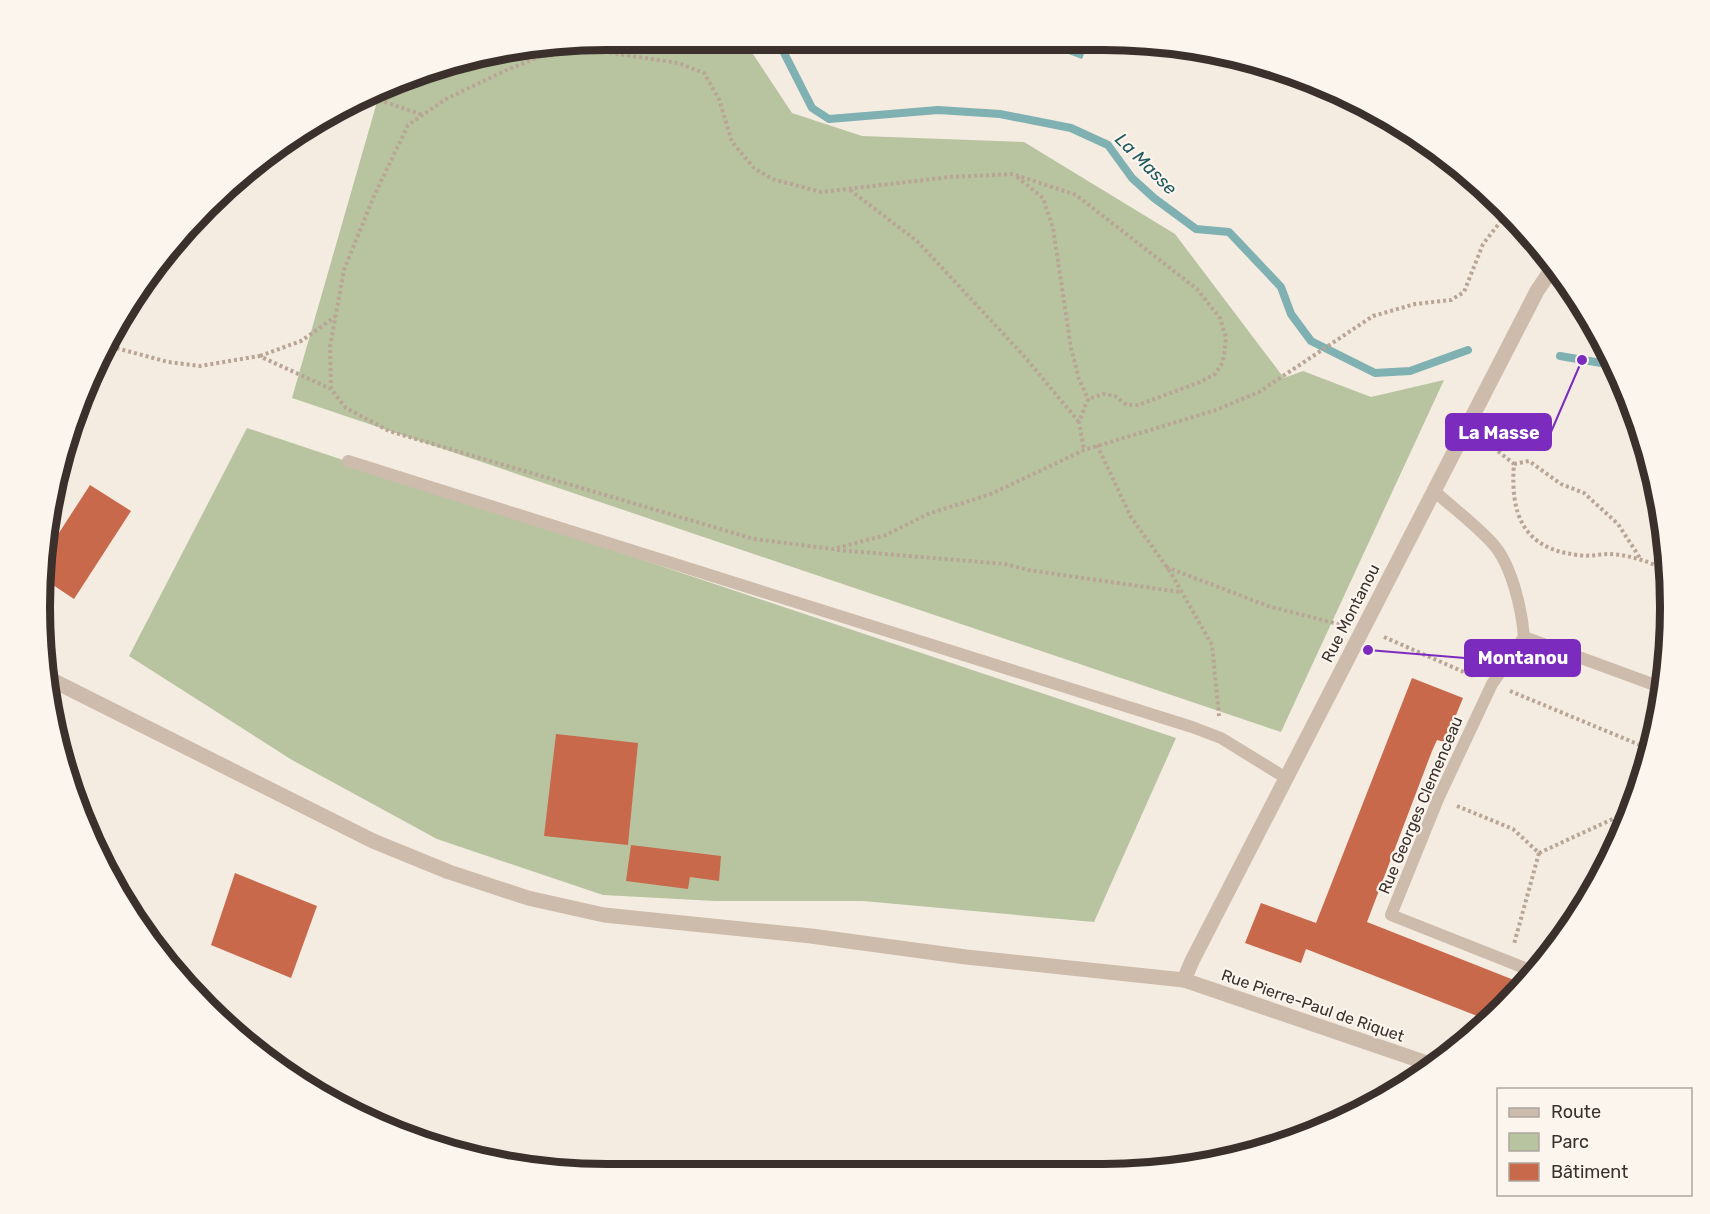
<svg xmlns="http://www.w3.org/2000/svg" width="1710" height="1214" font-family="Rubik,sans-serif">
<rect width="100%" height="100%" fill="#f4ebe1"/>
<g fill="#b8c4a0">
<path d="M607 39H726L747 45 792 113 862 136 1024 142 1175 234 1284 378 1303 371 1371 397 1444 380 1281 732 292 398 379 95 460 58Z"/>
<path d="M247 428 1176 738 1094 922 863 901H715L603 895 437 839 292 760 129 656Z"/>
</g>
<path fill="#7fb0b2" d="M1028 39H1090L1082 59Z"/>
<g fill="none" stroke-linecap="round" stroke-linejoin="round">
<g stroke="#7fb0b2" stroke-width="8">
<path d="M777 39 812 108 829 119 938 110 1000 114 1071 128 1108 145 1132 178 1154 198 1196 229 1229 232 1281 287 1291 314 1311 341 1375 373 1410 371 1468 350"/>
<path d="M1560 356 1613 365 1617 371"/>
</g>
</g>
<g fill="#c8694b">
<path d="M90 485 131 511 74 599 44 579V556Z"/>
<path d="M1412 678 1463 698 1445 742 1437 740 1432 751 1367 922 1524 984 1490 1021 1306 949 1301 963 1245 943 1261 903 1316 923Z"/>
<path d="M556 734 638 743 628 845 544 836Z"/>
<path d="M631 845 721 856 719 881 690 877 688 889 626 881Z"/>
<path d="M235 873 317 906 291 978 211 945Z"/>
</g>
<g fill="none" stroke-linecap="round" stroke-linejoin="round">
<g stroke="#b9a596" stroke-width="4" stroke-dasharray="3 3" stroke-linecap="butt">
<path d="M373 98 423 115"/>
<path d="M1017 177 1043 198 1053 228 1071 348 1079 379 1088 399 1079 422 1084 450"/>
<path d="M850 190 917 241 1024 356 1079 422"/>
<path d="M105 345 168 362 200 366 259 356 331 389 346 408 389 431 754 539 833 549 886 535 928 514 991 494 1084 450 1216 410 1259 392 1373 316 1415 304 1451 300 1464 292 1483 244 1501 221 1512 217"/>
<path d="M260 356 301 341 335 317"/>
<path d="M331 389 330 347 344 270 374 196 408 125 446 99 509 69 539 57 592 50 678 63 704 73 719 99 732 142 754 168 772 179 821 192 950 177 1013 174 1076 195 1197 289 1220 318 1226 338 1223 362 1215 374 1200 382 1138 405H1127L1115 396 1103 394 1088 399"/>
<path d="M1484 440 1514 464C1510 514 1523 549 1578 555 1589 557 1600 554 1610 554 1631 555 1649 562 1667 570"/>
<path d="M1097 445 1131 517 1171 573 1212 645 1219 716"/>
<path d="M1514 464 1529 461 1561 484 1584 493 1618 524 1640 558"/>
<path d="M837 550 1005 564 1028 570 1180 592"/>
<path d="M1166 567 1268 606 1342 625"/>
<path d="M1384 637 1473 676"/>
<path d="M1510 691 1652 750"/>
<path d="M1457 806 1513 829 1539 853 1514 944"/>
<path d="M1539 853 1630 811"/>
</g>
<g stroke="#cdbbac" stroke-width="12">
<path d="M348 461 1192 727 1221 738 1286 778"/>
<path d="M1433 490C1453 508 1476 525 1493 544 1512 565 1522 611 1524 637"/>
<path d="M1524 637 1492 684 1438 799 1391 915 1535 972"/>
<path d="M1524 637 1663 688"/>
</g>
<path stroke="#cdbbac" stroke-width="15" d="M1184 980 1192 961 1537 291 1554 266"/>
<path stroke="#cdbbac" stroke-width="15" d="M44 676 373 841 449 872 528 898 604 915 811 936 966 957 1184 980 1430 1064"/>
</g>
<g text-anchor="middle" stroke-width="4.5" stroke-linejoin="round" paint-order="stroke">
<g font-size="16" fill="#3b302b" stroke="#fbf5ee">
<text transform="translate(1350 613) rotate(-63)" y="6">Rue Montanou</text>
<text transform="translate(1420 805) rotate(-67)" y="6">Rue Georges Clemenceau</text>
<text transform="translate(1313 1005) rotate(19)" y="6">Rue Pierre-Paul de Riquet</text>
</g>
<g font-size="18" font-style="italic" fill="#1f5a5e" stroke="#fbf5ee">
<text transform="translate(1146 164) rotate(45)" y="6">La Masse</text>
</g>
</g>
<path d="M0 0H1710V1214H0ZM607 50H1103A557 557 0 0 1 1660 607V607A557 557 0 0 1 1103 1164H607A557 557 0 0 1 50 607V607A557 557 0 0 1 607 50Z" fill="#fbf5ee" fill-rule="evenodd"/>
<path fill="none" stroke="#3b302b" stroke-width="8" d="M607 50H1103A557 557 0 0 1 1660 607V607A557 557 0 0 1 1103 1164H607A557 557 0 0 1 50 607V607A557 557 0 0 1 607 50Z"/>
<path fill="none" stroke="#7b2cbf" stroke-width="2" d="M1582 360L1551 432M1368 650L1465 658"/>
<g fill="#7b2cbf" stroke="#fbf5ee" stroke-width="2">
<circle cx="1582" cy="360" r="6"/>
<circle cx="1368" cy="650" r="6"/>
</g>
<g fill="#7b2cbf" stroke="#7b2cbf" stroke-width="2">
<rect x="1446" y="414" width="105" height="36" rx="6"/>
<rect x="1465" y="640" width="115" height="36" rx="6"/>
</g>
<g font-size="18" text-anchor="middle" font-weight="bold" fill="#fff">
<text x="1499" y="439">La Masse</text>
<text x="1523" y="664">Montanou</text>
</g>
<rect x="1497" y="1088" width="195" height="108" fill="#fbf5ee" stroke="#aea6a0" stroke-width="1.5"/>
<rect x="1509" y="1108" width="30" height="9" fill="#cdbbac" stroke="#aea6a0" stroke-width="1.5"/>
<text x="1551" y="1118" font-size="18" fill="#3b302b">Route</text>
<rect x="1509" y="1133" width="30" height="18" fill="#b8c4a0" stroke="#aea6a0" stroke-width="1.5"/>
<text x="1551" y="1148" font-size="18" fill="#3b302b">Parc</text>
<rect x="1509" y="1163" width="30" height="18" fill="#c8694b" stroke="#aea6a0" stroke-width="1.5"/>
<text x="1551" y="1178" font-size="18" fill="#3b302b">Bâtiment</text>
</svg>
